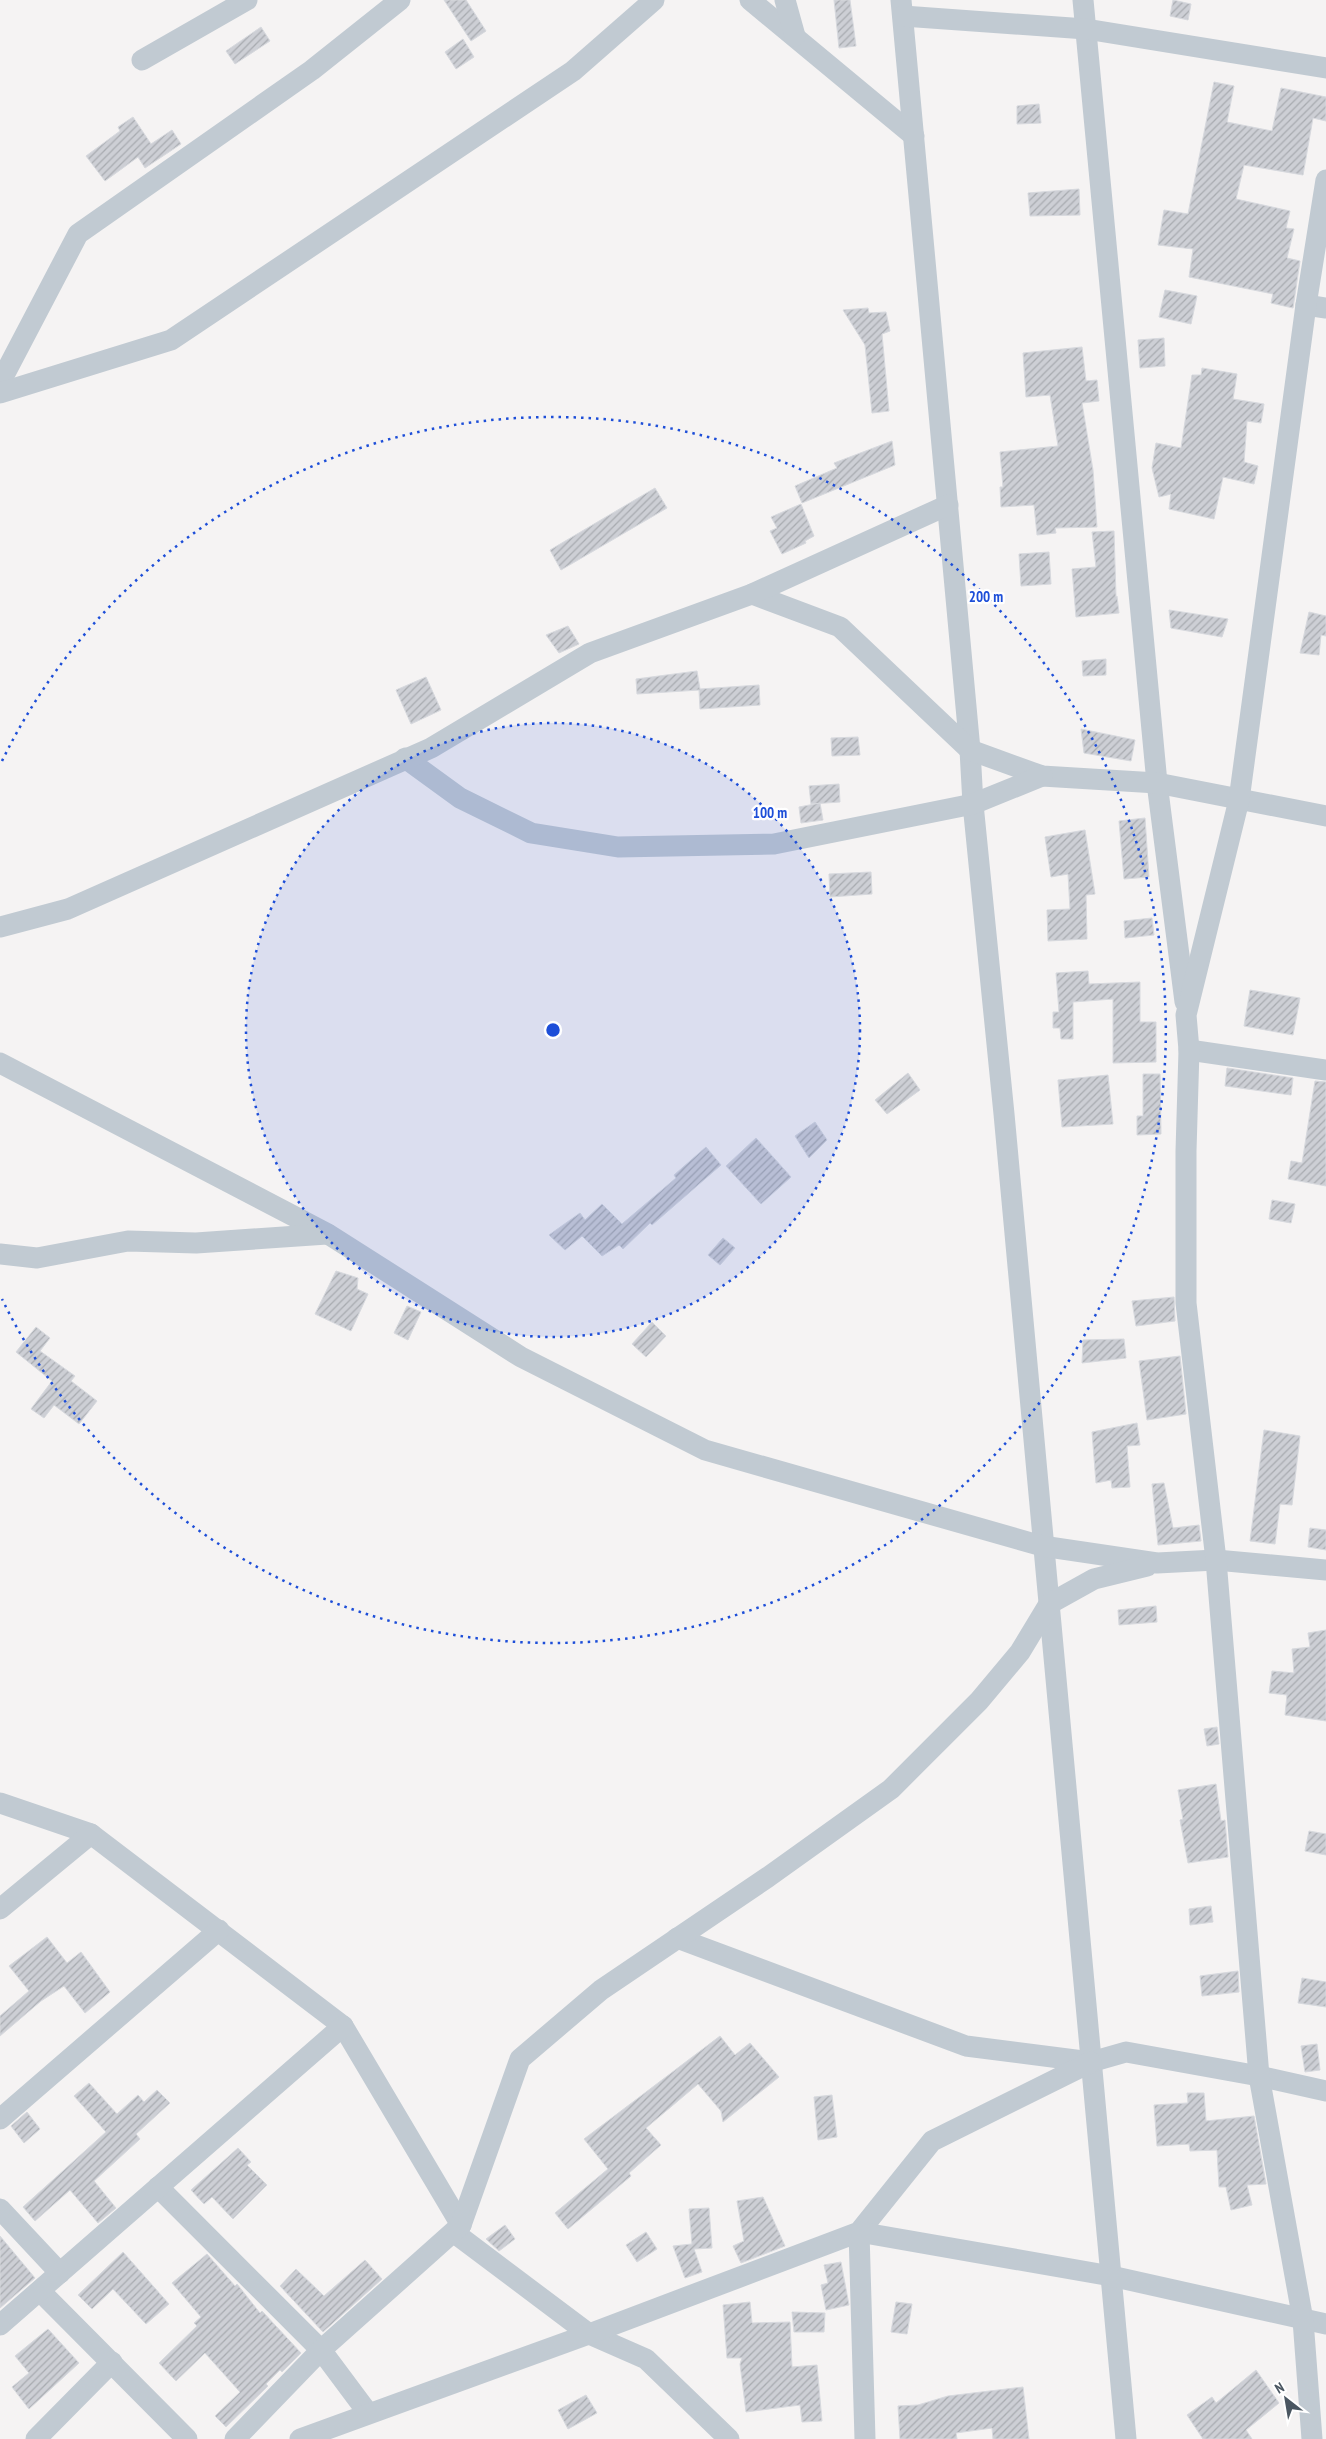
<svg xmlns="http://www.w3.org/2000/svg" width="1326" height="2439" font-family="'PT Sans Narrow',sans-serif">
<defs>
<pattern id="building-hatch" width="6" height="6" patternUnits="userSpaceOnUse" patternTransform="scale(1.25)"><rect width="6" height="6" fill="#cdcfd5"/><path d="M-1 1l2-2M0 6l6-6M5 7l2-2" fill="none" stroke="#a8abb0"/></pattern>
</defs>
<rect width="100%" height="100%" fill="#f5f3f3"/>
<g fill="url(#building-hatch)" stroke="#d7d9de">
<path d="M444 0H466L486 31 471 41Z"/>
<path d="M834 0H850L856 46 839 48Z"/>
<path d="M1173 0 1191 4 1188 20 1170 16Z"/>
<path d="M261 27 270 41 235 64 226 51Z"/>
<path d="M463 39 474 57 456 69 445 52Z"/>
<path d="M1214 82 1234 86 1227 122 1272 131 1281 88 1326 97V121L1313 118 1303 175 1244 165 1236 199 1290 211 1286 228 1294 229 1287 258 1300 261 1293 308 1271 303 1273 294 1189 277 1193 249 1158 245 1164 210 1188 214Z"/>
<path d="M1039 104 1041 123 1017 124V106Z"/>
<path d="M133 117 151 144 172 130 181 144 145 168 138 157 105 181 86 156 120 131 118 127Z"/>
<path d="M1079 189 1080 215 1030 216 1028 193Z"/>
<path d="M1165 290 1197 296 1191 324 1159 317Z"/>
<path d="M868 308 869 313 886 312 890 331 882 334 889 411 872 413 865 345 843 310Z"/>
<path d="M1164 338 1165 366 1140 368 1138 340Z"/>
<path d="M1082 347 1086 381 1097 380 1099 401 1082 403 1093 470 1097 527 1055 528 1056 533 1037 535 1034 505 1001 507 1000 487H1003L1000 452 1058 446 1050 395 1026 397 1023 353Z"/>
<path d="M1202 368 1237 374 1233 399 1264 404 1261 423 1247 421 1244 462 1258 466 1254 484 1223 477 1214 519 1169 509 1171 494 1159 497 1152 468 1156 443 1181 448 1192 375H1201Z"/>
<path d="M892 441 895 465 802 503 795 486 837 468 834 463Z"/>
<path d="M655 488 667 508 561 570 550 550Z"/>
<path d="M801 504 814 536 805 541 806 543 782 554 770 531 777 528 771 517Z"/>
<path d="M1114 531 1116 597 1117 596 1119 613 1076 617 1072 569 1096 567 1092 532Z"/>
<path d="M1049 552 1051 584 1021 586 1019 554Z"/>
<path d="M1169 610 1228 619 1222 637 1171 628Z"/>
<path d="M1309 612 1326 616V636L1321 635 1319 655 1300 653Z"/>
<path d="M568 626 579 644 559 653 546 635Z"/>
<path d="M1106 659V675L1083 676 1082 661Z"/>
<path d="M697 671 700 689 759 685 760 705 700 709 699 690 637 694 636 679Z"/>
<path d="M426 677 441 710 411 724 396 690Z"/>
<path d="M1081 729 1135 740 1131 761 1084 753Z"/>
<path d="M858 737 860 755 832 756 831 738Z"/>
<path d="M839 784 840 802 811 804 809 786Z"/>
<path d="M820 803 823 820 801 823 799 807Z"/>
<path d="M1145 818 1149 877 1124 879 1119 821Z"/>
<path d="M1085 830 1095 894 1086 895 1087 939 1048 941 1047 910 1070 909 1068 874 1051 877 1045 837Z"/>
<path d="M871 872 872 894 830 897 829 874Z"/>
<path d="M1152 918 1154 935 1125 938 1124 921Z"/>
<path d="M1088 971 1089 984 1140 982V1022H1156V1062L1113 1063V999L1073 1002V1039H1061L1060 1028H1053V1012H1059L1056 973Z"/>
<path d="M1250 990 1300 998 1293 1035 1244 1026Z"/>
<path d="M1227 1068 1293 1078 1291 1095 1225 1086Z"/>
<path d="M908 1073 920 1090 887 1114 875 1100Z"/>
<path d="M1143 1074H1160L1161 1134 1137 1135V1116H1143Z"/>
<path d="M1108 1075 1113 1124 1062 1127 1058 1080Z"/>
<path d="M1315 1081 1326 1082V1186L1288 1179 1291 1161 1302 1163Z"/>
<path d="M815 1122 827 1140 809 1158 795 1136Z"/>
<path d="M756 1138 791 1177 761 1204 726 1166Z"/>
<path d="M706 1147 721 1165 652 1225 650 1223 623 1249 619 1245 602 1256 582 1236 565 1250 549 1235 580 1213 585 1220 602 1204 622 1224 676 1178 674 1175Z"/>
<path d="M1272 1200 1295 1204 1291 1223 1269 1219Z"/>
<path d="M723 1238 735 1248 720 1265 708 1255Z"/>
<path d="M336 1271 358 1278 357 1289 368 1294 351 1331 315 1314Z"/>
<path d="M1174 1297 1175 1321 1136 1326 1132 1301Z"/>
<path d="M407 1306 421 1312 408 1340 394 1333Z"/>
<path d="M652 1322 666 1336 646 1357 632 1344Z"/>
<path d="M36 1327 50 1338 40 1351 75 1376 71 1381 97 1401 79 1424 54 1405 44 1418 31 1409 52 1381 16 1352Z"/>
<path d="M1124 1339 1126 1358 1082 1363 1083 1340Z"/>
<path d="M1180 1356 1186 1414 1147 1420 1139 1361Z"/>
<path d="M1137 1423 1140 1445 1127 1446 1130 1487 1112 1488 1111 1480 1096 1483 1092 1432Z"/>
<path d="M1264 1430 1300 1436 1292 1505 1280 1504 1275 1544 1250 1541Z"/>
<path d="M1164 1483 1173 1528 1199 1525 1201 1541 1158 1545 1152 1484Z"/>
<path d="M1310 1528 1326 1530V1550L1308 1547Z"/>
<path d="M1156 1606 1157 1622 1119 1625 1118 1610Z"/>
<path d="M1326 1630V1721L1285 1715 1287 1695 1269 1693 1272 1671 1294 1673 1292 1649 1310 1647 1308 1633Z"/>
<path d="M1217 1727 1219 1744 1207 1746 1204 1729Z"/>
<path d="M1216 1784 1221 1821 1225 1820 1228 1857 1188 1863 1180 1820 1183 1819 1178 1790Z"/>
<path d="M1309 1831 1326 1834V1855L1305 1851Z"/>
<path d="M1211 1906 1213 1922 1190 1925 1189 1909Z"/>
<path d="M47 1937 67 1963 81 1952 110 1992 85 2013 64 1986 41 2001 0 2036V2016L29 1991 9 1966Z"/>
<path d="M1238 1971 1239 1992 1202 1996 1200 1976Z"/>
<path d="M1302 1978 1326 1982V2007L1298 2003Z"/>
<path d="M720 2036 735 2055 750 2043 779 2077 723 2122 721 2111 698 2084 646 2128 661 2145 629 2173 631 2176 568 2229 555 2213 608 2169 584 2139Z"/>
<path d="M1317 2044 1320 2070 1305 2072 1301 2046Z"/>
<path d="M89 2083 117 2114 138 2095 144 2102 157 2090 170 2103 136 2134 140 2139 94 2181 116 2208 98 2223 70 2190 35 2221 23 2207 106 2132 74 2096Z"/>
<path d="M1187 2093H1204L1206 2121 1254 2116 1266 2184 1247 2185 1252 2205 1231 2210 1226 2187H1219L1217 2150 1190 2151 1189 2144 1157 2146 1154 2105 1188 2103Z"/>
<path d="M832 2095 837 2137 818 2140 814 2097Z"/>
<path d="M27 2112 40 2129 24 2143 11 2126Z"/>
<path d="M238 2148 251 2162 247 2165 267 2185 233 2219 212 2197 204 2204 191 2190Z"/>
<path d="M763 2197 785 2246 741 2263 733 2246 744 2241 737 2201Z"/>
<path d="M709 2208 712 2248 694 2249 702 2272 685 2278 673 2246 692 2244 689 2209Z"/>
<path d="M505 2225 515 2239 499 2251 486 2239Z"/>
<path d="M646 2232 657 2249 637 2262 626 2245Z"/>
<path d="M0 2236 35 2278 0 2308Z"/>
<path d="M123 2252 169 2304 146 2324 113 2289 92 2309 78 2295Z"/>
<path d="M207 2254 235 2286 237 2284 260 2313 262 2311 301 2353 282 2372 280 2370 266 2384 268 2386 226 2427 215 2416 240 2392 205 2353 176 2381 159 2363 197 2326 194 2323 201 2317 172 2283Z"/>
<path d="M365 2260 382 2279 323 2332 280 2286 296 2269 324 2296Z"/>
<path d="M841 2262 849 2305 826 2310 821 2285 828 2283 824 2265Z"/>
<path d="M750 2302 752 2323 790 2322 792 2367 817 2365 822 2421 802 2422 800 2405 746 2412 740 2364 742 2358H727L723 2305Z"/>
<path d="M896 2302 912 2304 907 2334 891 2332Z"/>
<path d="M792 2312 825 2313 824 2332H794Z"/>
<path d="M48 2329 79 2363 29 2409 12 2387 29 2373 15 2356Z"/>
<path d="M1256 2370 1279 2403 1246 2430 1252 2439H1203L1187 2415 1212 2397 1216 2403Z"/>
<path d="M1023 2387 1029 2439H993L992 2428 956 2433 957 2439H900L898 2406 918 2405 948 2396Z"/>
<path d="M586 2395 597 2413 568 2429 558 2410Z"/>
</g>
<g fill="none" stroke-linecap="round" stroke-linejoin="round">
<g stroke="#c1cad2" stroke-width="21">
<path d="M750 0 914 136"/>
<path d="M785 0 795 36"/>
<path d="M901 0 970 750 973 804 1004 1114 1126 2439"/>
<path d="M1083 0 1157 783 1185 1002"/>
<path d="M903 16 1086 29 1326 68"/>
<path d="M142 60 247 0"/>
<path d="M1306 305 1326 308"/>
<path d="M0 383 78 234 312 70 400 0"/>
<path d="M0 393 171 340 573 71 654 0"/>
<path d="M752 594 840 627 970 750 1042 776 1157 783 1326 816"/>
<path d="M405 758 460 798 531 833 618 847 774 844 973 804 1042 776"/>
<path d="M0 927 68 909 431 748 590 653 752 594 948 505"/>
<path d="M1189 1050 1326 1070"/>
<path d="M0 1063 328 1234 521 1357 705 1450 1042 1546 1157 1563 1216 1560 1326 1570"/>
<path d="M0 1254 37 1258 128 1241 196 1243 327 1234"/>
<path d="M0 1803 91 1834 343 2026 461 2225 456 2234 589 2334 646 2359 729 2439"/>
<path d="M0 1909 91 1834"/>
<path d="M677 1938 966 2046 1091 2062 1126 2052 1259 2076 1326 2091"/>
<path d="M0 2119 219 1930"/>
<path d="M158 2187 321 2350 368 2413"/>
<path d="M0 2209 60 2273"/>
<path d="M40 2291 187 2439"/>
<path d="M0 2325 343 2026"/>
<path d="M36 2439 112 2362"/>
<path d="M235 2439 321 2350 461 2225 520 2059 601 1990 768 1877 891 1789 979 1701 1020 1652 1049 1604 1094 1579 1147 1566"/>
<path d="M300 2439 589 2334 859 2232 932 2141 1091 2062"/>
<path d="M865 2439 859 2232 1111 2276 1326 2324"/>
<path d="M1312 2439 1303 2320 1259 2076 1216 1560 1186 1303V1151L1189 1050 1186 1015 1239 800 1306 305 1326 180"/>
</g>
</g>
<circle cx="553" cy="1030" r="307" fill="#1d4ed8" fill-opacity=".12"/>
<g fill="none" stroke="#1d4ed8" stroke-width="2.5" stroke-dasharray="2.5 5">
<circle cx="553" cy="1030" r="307"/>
<path d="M2 761A613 613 0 1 1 2 1299"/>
</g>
<circle cx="553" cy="1030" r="8" fill="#1d4ed8" stroke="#fff" stroke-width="2.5"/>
<g font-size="15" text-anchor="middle" font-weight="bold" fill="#1d4ed8" stroke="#fff" stroke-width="4.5" stroke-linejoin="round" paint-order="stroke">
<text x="986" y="602">200 m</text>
<text x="770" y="818">100 m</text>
</g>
<g transform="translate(1286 2399) rotate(329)" stroke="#ffffff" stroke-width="4" paint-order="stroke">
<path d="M0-4L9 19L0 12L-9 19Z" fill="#4a5661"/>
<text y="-8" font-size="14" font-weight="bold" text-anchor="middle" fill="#4a5661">N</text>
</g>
</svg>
